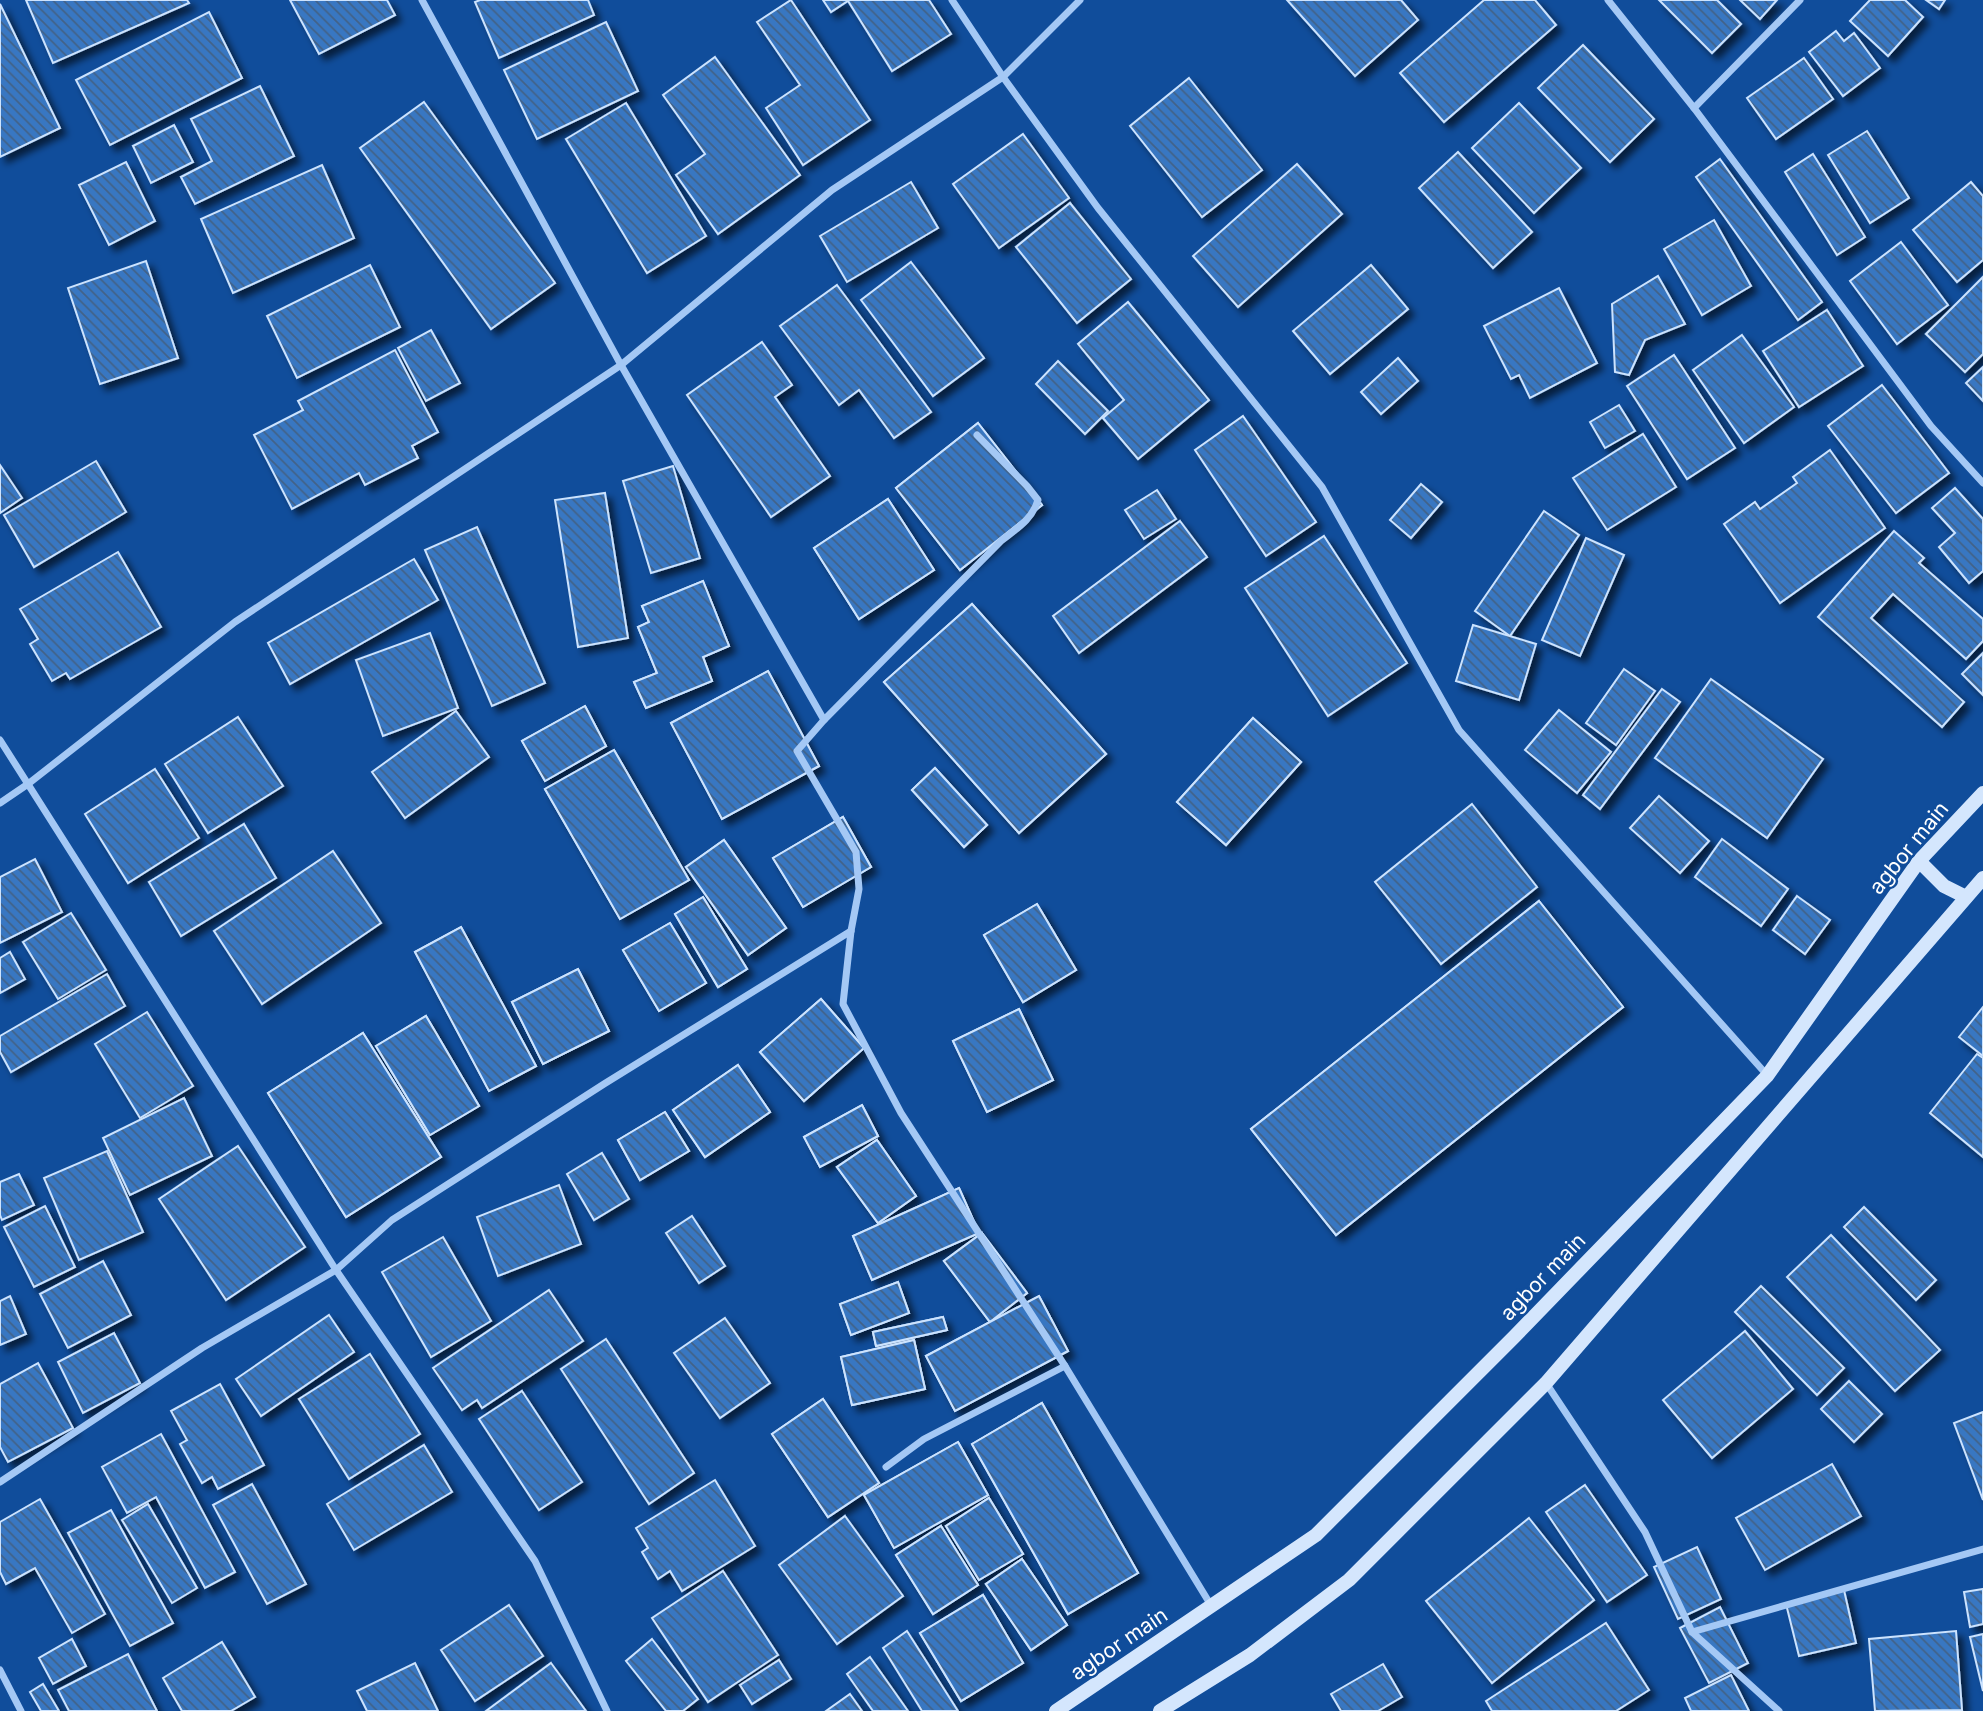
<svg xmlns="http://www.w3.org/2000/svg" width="1983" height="1711" font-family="Inter,sans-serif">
<defs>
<pattern id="building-back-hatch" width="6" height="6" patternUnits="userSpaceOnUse" patternTransform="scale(1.75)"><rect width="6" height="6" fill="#3977c2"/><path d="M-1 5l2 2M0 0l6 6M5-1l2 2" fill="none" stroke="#426287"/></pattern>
<filter id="shadow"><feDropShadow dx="6" dy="6" stdDeviation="3.5" flood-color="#0009"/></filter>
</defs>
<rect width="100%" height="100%" fill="#104d9b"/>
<g fill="url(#building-back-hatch)" stroke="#cce3fe" stroke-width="2" filter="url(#shadow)">
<path d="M26 0H187L189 3 53 63Z"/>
<path d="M290 0H387L395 15 319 54Z"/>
<path d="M480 0H588L594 15 499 58 475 2Z"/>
<path d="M791 0 870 120 803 165 766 108 800 85 757 22Z"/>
<path d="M823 0H929L951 34 892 71 848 1 831 12Z"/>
<path d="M1287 0H1401L1418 20 1355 76Z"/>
<path d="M1484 0H1535L1556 25 1444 122 1400 73Z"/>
<path d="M1659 0H1717L1741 24 1712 53Z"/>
<path d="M1740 0H1777L1760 19Z"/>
<path d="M1870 0H1905L1923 17 1888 56 1850 21Z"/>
<path d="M1926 0H1945L1939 9Z"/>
<path d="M0 4 60 128 0 157Z"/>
<path d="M209 12 242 78 110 145 76 80Z"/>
<path d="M606 22 638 91 537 139 504 70Z"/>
<path d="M1836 31 1844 41 1854 33 1880 68 1843 96 1809 52Z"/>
<path d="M1583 45 1654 119 1610 162 1538 88Z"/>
<path d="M715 57 800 175 718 234 676 175 705 154 663 95Z"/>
<path d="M1804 58 1833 99 1776 139 1747 98Z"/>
<path d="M1189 78 1262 170 1202 217 1130 126Z"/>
<path d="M260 86 294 156 195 204 181 177 212 161 191 119Z"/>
<path d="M424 102 555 283 491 329 360 148Z"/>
<path d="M626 103 706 236 647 273 566 139Z"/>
<path d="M1519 103 1581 168 1534 213 1472 148Z"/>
<path d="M174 125 193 162 151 183 133 146Z"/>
<path d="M1867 131 1909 198 1870 223 1828 155Z"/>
<path d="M1023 134 1069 198 999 248 953 184Z"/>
<path d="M1458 152 1532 232 1493 268 1419 188Z"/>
<path d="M1813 154 1865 237 1837 255 1785 172Z"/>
<path d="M1720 159 1822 302 1798 320 1696 177Z"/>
<path d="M126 162 155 221 109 245 79 185Z"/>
<path d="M1297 164 1342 214 1238 307 1193 256Z"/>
<path d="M322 165 354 238 233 293 201 219Z"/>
<path d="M911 182 938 228 847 282 820 236Z"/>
<path d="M1971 182 1983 196V260L1957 282 1913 230Z"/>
<path d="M1070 203 1131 279 1077 323 1016 247Z"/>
<path d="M1714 220 1751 286 1702 315 1664 249Z"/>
<path d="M1901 242 1948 305 1897 344 1850 281Z"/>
<path d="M146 261 178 358 100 384 68 288Z"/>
<path d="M911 262 984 358 933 396 861 300Z"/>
<path d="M370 265 400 327 297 378 267 316Z"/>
<path d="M1371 265 1408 309 1330 374 1293 331Z"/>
<path d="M1658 276 1685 324 1645 340 1629 375 1615 372 1612 304Z"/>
<path d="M1983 277V354L1965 372 1926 334Z"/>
<path d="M837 285 931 412 894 438 859 390 839 405 780 326Z"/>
<path d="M1559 288 1597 363 1530 398 1519 375 1511 379 1484 326Z"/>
<path d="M1128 302 1209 400 1138 459 1103 418 1124 400 1078 344Z"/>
<path d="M1827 310 1863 366 1799 407 1763 351Z"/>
<path d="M431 330 460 383 426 401 398 348Z"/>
<path d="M1742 335 1794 407 1744 443 1693 370Z"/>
<path d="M762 342 792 385 775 397 830 476 771 517 687 395Z"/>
<path d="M395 350 438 432 412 446 418 458 365 485 359 473 292 509 254 435 303 410 298 401Z"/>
<path d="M1674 355 1735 448 1687 479 1627 386Z"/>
<path d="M1398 358 1418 381 1381 414 1361 392Z"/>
<path d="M1058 361 1108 411 1085 434 1036 384Z"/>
<path d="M1983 367V401L1966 383Z"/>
<path d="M1882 385 1949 473 1896 513 1828 426Z"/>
<path d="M1619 405 1635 431 1605 448 1590 422Z"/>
<path d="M1243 416 1316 522 1266 556 1195 450Z"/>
<path d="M978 423 1042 505 960 570 896 488Z"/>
<path d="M978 423 1042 505 960 570 896 488Z"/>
<path d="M1643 434 1676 487 1607 530 1573 478Z"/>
<path d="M1830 450 1885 528 1780 603 1724 524 1755 502 1760 509 1797 483 1793 477Z"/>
<path d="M96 461 126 512 34 567 4 515Z"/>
<path d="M0 465 22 498 0 513Z"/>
<path d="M673 466 700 558 651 573 623 481Z"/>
<path d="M1421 484 1442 502 1411 538 1390 520Z"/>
<path d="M1955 488 1983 519V571L1969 583 1939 547 1955 533 1932 508Z"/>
<path d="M1157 490 1176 519 1144 539 1125 510Z"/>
<path d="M605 493 628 638 578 647 555 500Z"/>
<path d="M888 499 934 570 859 619 814 548Z"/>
<path d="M888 499 934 570 859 619 814 548Z"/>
<path d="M1544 511 1579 535 1510 636 1475 611Z"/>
<path d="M1180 521 1207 557 1079 653 1053 616Z"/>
<path d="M477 527 545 683 492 706 425 550Z"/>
<path d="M1894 531 1924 558 1919 563 1983 619V641L1966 659 1893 594 1871 618 1964 702 1942 727 1818 617Z"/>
<path d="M1324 536 1407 663 1328 716 1245 588Z"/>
<path d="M1586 538 1624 555 1580 656 1542 640Z"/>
<path d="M118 552 161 627 70 679 66 673 52 681 30 644 38 639 20 609Z"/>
<path d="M414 559 438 600 290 684 268 643Z"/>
<path d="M703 581 729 646 703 657 712 681 646 708 634 682 657 673 638 627 649 622 642 606Z"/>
<path d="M703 581 729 646 703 657 712 681 646 708 634 682 657 673 638 627 649 622 642 606Z"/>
<path d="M972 604 1106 754 1019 833 884 682Z"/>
<path d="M972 604 1106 754 1019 833 884 682Z"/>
<path d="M1473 625 1536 644 1519 700 1456 681Z"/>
<path d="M430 633 458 708 383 736 356 660Z"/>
<path d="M1983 653V695L1962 674Z"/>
<path d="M1624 669 1655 691 1616 745 1586 723Z"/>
<path d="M768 671 819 766 722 819 671 723Z"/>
<path d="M768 671 819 766 722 819 671 723Z"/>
<path d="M1711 679 1823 759 1767 838 1655 758Z"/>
<path d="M1662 689 1680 702 1600 809 1583 795Z"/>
<path d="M585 706 606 746 545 781 522 741Z"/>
<path d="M585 706 606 746 545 781 522 741Z"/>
<path d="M1559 710 1611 752 1577 793 1525 750Z"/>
<path d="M456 711 489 757 405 818 372 772Z"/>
<path d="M238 717 283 786 208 833 165 764Z"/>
<path d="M1253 718 1301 762 1226 845 1177 802Z"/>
<path d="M1253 718 1301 762 1226 845 1177 802Z"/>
<path d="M614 750 689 880 620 919 545 789Z"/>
<path d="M614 750 689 880 620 919 545 789Z"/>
<path d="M935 768 987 825 964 847 912 790Z"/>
<path d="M935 768 987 825 964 847 912 790Z"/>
<path d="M155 769 199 838 128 883 85 814Z"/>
<path d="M1659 796 1709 841 1680 873 1630 828Z"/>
<path d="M1472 804 1537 887 1441 964 1375 882Z"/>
<path d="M843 817 871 867 803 907 773 858Z"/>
<path d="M843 817 871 867 803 907 773 858Z"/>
<path d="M244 824 276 878 181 936 149 882Z"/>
<path d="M1722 839 1788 889 1761 926 1695 877Z"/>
<path d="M724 840 786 928 748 955 686 867Z"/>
<path d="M724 840 786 928 748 955 686 867Z"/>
<path d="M333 851 381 923 262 1004 214 931Z"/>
<path d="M35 859 62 912 0 943V877Z"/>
<path d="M1797 896 1830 920 1805 954 1773 930Z"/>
<path d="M703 897 747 969 718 987 675 914Z"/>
<path d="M703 897 747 969 718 987 675 914Z"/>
<path d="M1539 901 1623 1007 1336 1235 1251 1129Z"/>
<path d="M1539 901 1623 1007 1336 1235 1251 1129Z"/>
<path d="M1037 904 1076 970 1023 1002 984 935Z"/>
<path d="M1037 904 1076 970 1023 1002 984 935Z"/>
<path d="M71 913 106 970 58 999 23 942Z"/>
<path d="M670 923 706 983 659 1011 623 950Z"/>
<path d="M670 923 706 983 659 1011 623 950Z"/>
<path d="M461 927 536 1066 489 1091 415 952Z"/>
<path d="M461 927 536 1066 489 1091 415 952Z"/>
<path d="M10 952 25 979 0 993V958Z"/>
<path d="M578 969 609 1031 543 1064 512 1002Z"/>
<path d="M578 969 609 1031 543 1064 512 1002Z"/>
<path d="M107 974 125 1006 11 1072 0 1052V1036Z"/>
<path d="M821 999 864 1048 804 1101 760 1052Z"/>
<path d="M821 999 864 1048 804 1101 760 1052Z"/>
<path d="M1983 1007V1056L1959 1037Z"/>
<path d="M1019 1009 1053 1080 987 1112 953 1041Z"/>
<path d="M1019 1009 1053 1080 987 1112 953 1041Z"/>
<path d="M147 1012 193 1086 140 1118 95 1044Z"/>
<path d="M426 1016 479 1106 430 1135 376 1046Z"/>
<path d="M426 1016 479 1106 430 1135 376 1046Z"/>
<path d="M363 1033 441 1157 346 1217 268 1093Z"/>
<path d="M363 1033 441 1157 346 1217 268 1093Z"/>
<path d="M1977 1054 1983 1058V1157L1930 1113Z"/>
<path d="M738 1065 770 1112 705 1157 673 1110Z"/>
<path d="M738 1065 770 1112 705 1157 673 1110Z"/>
<path d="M184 1098 212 1156 130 1195 103 1138Z"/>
<path d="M862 1105 878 1136 820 1167 804 1137Z"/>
<path d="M862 1105 878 1136 820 1167 804 1137Z"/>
<path d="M665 1112 689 1151 640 1180 618 1140Z"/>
<path d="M665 1112 689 1151 640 1180 618 1140Z"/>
<path d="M877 1140 916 1196 878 1223 837 1167Z"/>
<path d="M877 1140 916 1196 878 1223 837 1167Z"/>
<path d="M238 1146 305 1247 226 1300 159 1199Z"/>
<path d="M107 1151 143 1232 79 1260 44 1178Z"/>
<path d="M602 1153 629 1199 594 1220 567 1174Z"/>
<path d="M19 1174 34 1205 2 1220 0 1215V1182Z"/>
<path d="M559 1185 581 1244 498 1276 477 1217Z"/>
<path d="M959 1188 979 1233 872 1280 853 1236Z"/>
<path d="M959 1188 979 1233 872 1280 853 1236Z"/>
<path d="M45 1206 75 1267 34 1287 4 1227Z"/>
<path d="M1864 1207 1936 1280 1916 1300 1844 1227Z"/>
<path d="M692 1216 725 1266 699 1283 666 1233Z"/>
<path d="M982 1233 1027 1293 990 1322 944 1261Z"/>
<path d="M982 1233 1027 1293 990 1322 944 1261Z"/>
<path d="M1831 1235 1940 1350 1895 1391 1787 1277Z"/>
<path d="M443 1237 491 1321 431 1357 382 1272Z"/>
<path d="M103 1261 131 1315 68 1348 40 1294Z"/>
<path d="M898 1282 909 1313 851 1335 840 1304Z"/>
<path d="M898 1282 909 1313 851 1335 840 1304Z"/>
<path d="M1761 1286 1844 1368 1817 1395 1735 1312Z"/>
<path d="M549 1290 583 1341 482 1408 477 1400 462 1410 433 1368Z"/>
<path d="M10 1296 26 1334 0 1345V1301Z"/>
<path d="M1039 1296 1068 1351 955 1411 926 1356Z"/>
<path d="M1039 1296 1068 1351 955 1411 926 1356Z"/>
<path d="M329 1315 354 1352 261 1416 236 1379Z"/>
<path d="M943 1317 947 1330 876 1346 873 1332Z"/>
<path d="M943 1317 947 1330 876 1346 873 1332Z"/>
<path d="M725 1318 770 1383 720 1418 674 1353Z"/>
<path d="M1745 1331 1793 1389 1712 1458 1663 1400Z"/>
<path d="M114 1333 140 1383 83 1413 58 1362Z"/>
<path d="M606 1339 694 1473 649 1504 561 1369Z"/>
<path d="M914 1340 925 1389 852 1405 841 1357Z"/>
<path d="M914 1340 925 1389 852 1405 841 1357Z"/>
<path d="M370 1354 420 1434 349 1479 299 1399Z"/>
<path d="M38 1363 73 1428 8 1462 0 1447V1384Z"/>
<path d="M1849 1381 1882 1414 1854 1442 1821 1409Z"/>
<path d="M220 1384 264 1465 218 1489 212 1477 202 1483 180 1444 187 1440 171 1411Z"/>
<path d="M522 1391 582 1482 539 1510 479 1419Z"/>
<path d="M823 1399 879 1483 828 1517 772 1434Z"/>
<path d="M823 1399 879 1483 828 1517 772 1434Z"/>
<path d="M1042 1403 1138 1573 1068 1614 972 1444Z"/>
<path d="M1042 1403 1138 1573 1068 1614 972 1444Z"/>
<path d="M1983 1412V1500L1954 1423Z"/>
<path d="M161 1434 235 1572 205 1588 156 1497 127 1513 102 1467Z"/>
<path d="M958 1442 988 1495 894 1548 864 1495Z"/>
<path d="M958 1442 988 1495 894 1548 864 1495Z"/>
<path d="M424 1445 452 1492 354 1550 327 1504Z"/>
<path d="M1832 1464 1861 1516 1765 1570 1736 1518Z"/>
<path d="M715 1480 755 1546 682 1591 670 1571 658 1579 642 1552 648 1548 636 1528Z"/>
<path d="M252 1484 306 1584 267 1604 213 1505Z"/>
<path d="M1585 1485 1647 1575 1607 1602 1546 1512Z"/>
<path d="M989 1498 1023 1554 979 1580 946 1526Z"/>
<path d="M989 1498 1023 1554 979 1580 946 1526Z"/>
<path d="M40 1499 105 1614 72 1633 35 1568 6 1584 0 1572V1522Z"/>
<path d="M148 1504 197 1588 172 1603 122 1520Z"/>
<path d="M111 1510 173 1623 130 1646 68 1533Z"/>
<path d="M845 1516 903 1596 837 1644 779 1565Z"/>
<path d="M1529 1518 1594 1600 1492 1683 1426 1601Z"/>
<path d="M941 1526 978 1585 933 1614 896 1555Z"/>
<path d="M941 1526 978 1585 933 1614 896 1555Z"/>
<path d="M1697 1547 1721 1599 1678 1619 1654 1567Z"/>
<path d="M1022 1559 1067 1625 1031 1650 986 1584Z"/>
<path d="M1022 1559 1067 1625 1031 1650 986 1584Z"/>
<path d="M723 1571 778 1655 708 1702 652 1618Z"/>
<path d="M1983 1589V1624L1970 1627 1964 1592Z"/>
<path d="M1844 1590 1856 1643 1799 1656 1786 1604Z"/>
<path d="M983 1595 1023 1663 961 1701 920 1633Z"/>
<path d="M983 1595 1023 1663 961 1701 920 1633Z"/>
<path d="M509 1605 543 1656 475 1701 441 1650Z"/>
<path d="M1720 1607 1748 1663 1709 1683 1680 1628Z"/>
<path d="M1606 1623 1649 1690 1616 1711H1492L1486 1701Z"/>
<path d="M907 1631 958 1711H922L883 1648Z"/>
<path d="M1956 1631 1962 1710 1875 1711 1869 1639Z"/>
<path d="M1983 1634V1691L1970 1637Z"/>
<path d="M72 1639 86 1666 53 1684 39 1658Z"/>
<path d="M652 1639 698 1699 683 1711H666L626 1661Z"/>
<path d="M222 1642 255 1697 231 1711H182L163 1678Z"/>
<path d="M128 1654 157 1711H69L58 1690Z"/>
<path d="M870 1657 908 1711H873L847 1674Z"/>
<path d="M779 1660 791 1679 752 1704 740 1685Z"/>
<path d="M415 1663 438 1711H367L357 1691Z"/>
<path d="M551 1663 586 1711H486Z"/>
<path d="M1383 1664 1402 1697 1378 1711H1341L1331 1694Z"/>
<path d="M1731 1675 1749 1711H1691L1685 1698Z"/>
<path d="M43 1684 59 1711H41L30 1692Z"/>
<path d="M850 1694 862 1711H826Z"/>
</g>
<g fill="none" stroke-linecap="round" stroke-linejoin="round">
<g stroke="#a4c8f5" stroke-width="7">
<path d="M422 0 621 365 824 720"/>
<path d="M952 0 1003 77 1098 208 1322 487 1459 730 1767 1075"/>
<path d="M1608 0 1694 108 1931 426 1983 483"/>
<path d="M1694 108 1800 0"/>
<path d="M977 435 1027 486 1038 500C1032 520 1016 529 1001 541L824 720 797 751 856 852 859 889 851 931 843 1004 901 1113 1065 1366 1212 1607"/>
<path d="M0 740 336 1270 535 1561 607 1711"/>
<path d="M0 803 28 784 235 622 621 365 832 190 1003 77 1080 0"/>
<path d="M1546 1383 1645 1532 1692 1632 1779 1711"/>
<path d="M886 1467 924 1439 1065 1366"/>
<path d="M0 1482 202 1348 336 1270 392 1220 604 1084 851 931"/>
<path d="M1692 1632 1983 1549"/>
<path d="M0 1670 21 1711"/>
</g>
<g stroke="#d4e6fd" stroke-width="14">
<path d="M1919 861 1944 886 1966 897"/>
<path d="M1056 1711 1316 1535 1514 1337 1767 1076 1919 861 1983 793"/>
<path d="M1160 1711 1250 1655 1349 1580 1546 1383 1983 878"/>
</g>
</g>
<g text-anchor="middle" stroke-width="5" stroke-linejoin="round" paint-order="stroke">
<g font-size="21" fill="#fff" stroke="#104d9b">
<text transform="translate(1909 848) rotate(-51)" y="7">agbor main</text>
<text transform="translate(1543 1277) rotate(-46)" y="7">agbor main</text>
<text transform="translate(1119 1644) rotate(-34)" y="7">agbor main</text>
</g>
</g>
</svg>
